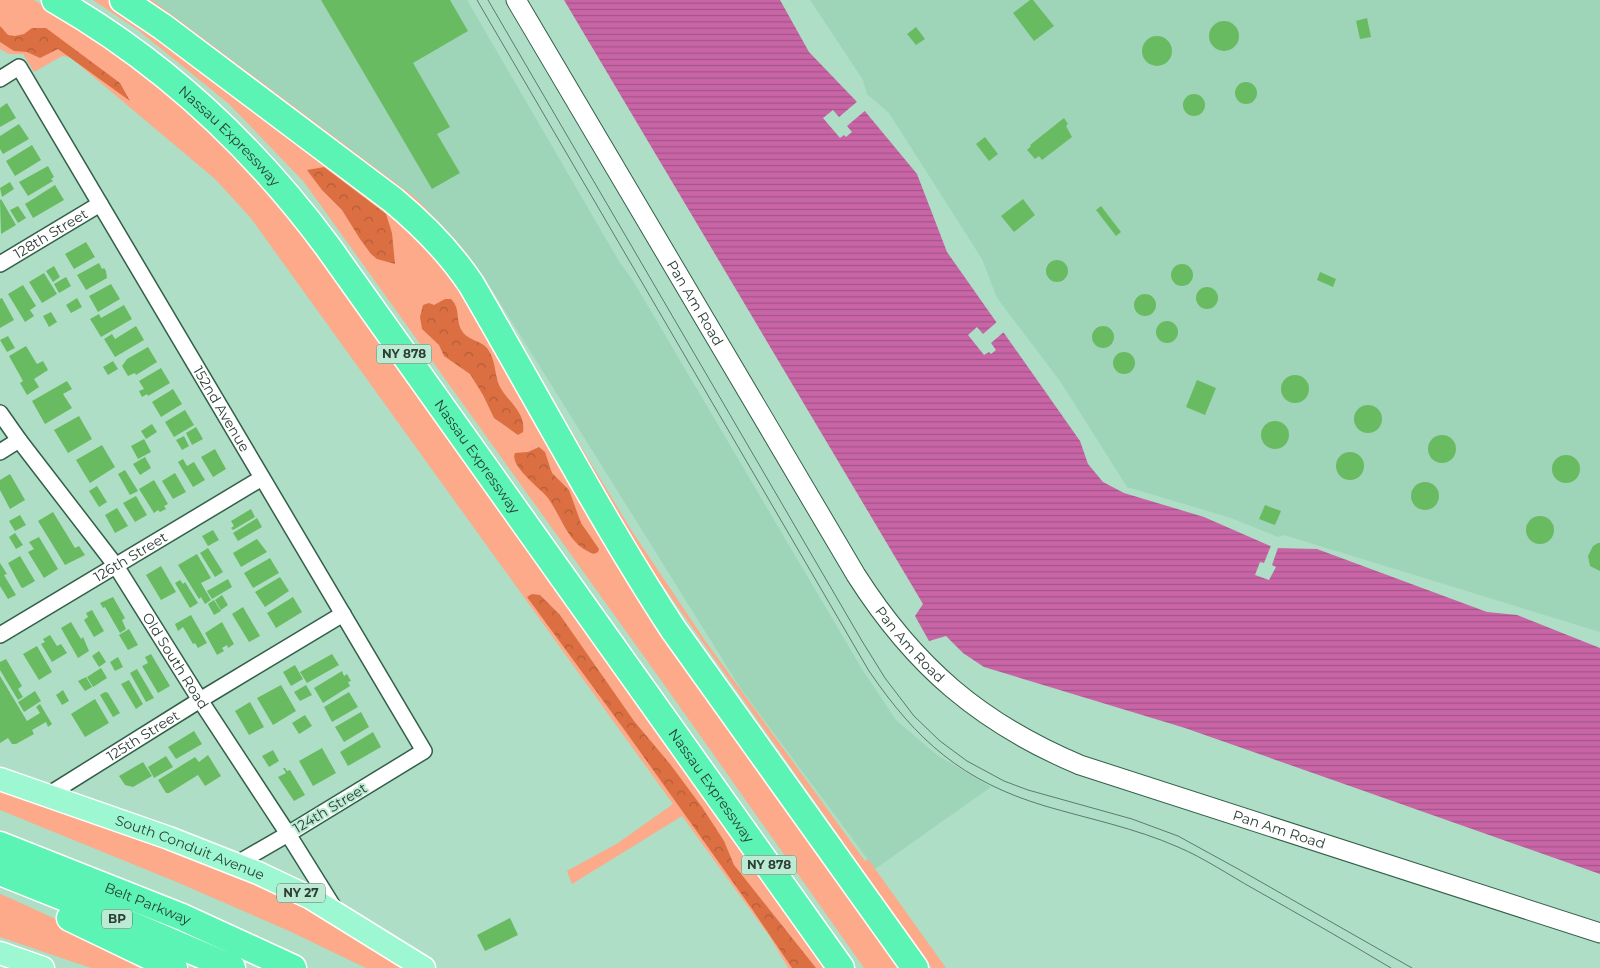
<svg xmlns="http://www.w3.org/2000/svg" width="1600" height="968" font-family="Montserrat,sans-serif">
<defs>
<pattern id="forest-crowns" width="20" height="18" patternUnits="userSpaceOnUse" patternTransform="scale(1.25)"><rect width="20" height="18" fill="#db6f42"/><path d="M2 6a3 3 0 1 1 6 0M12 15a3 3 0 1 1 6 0" fill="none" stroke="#b25d38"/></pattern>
<pattern id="water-rules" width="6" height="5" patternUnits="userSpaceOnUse" patternTransform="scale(1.25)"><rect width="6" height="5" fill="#c965a6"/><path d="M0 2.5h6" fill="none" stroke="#a35588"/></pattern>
</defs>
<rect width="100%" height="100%" fill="#aedec5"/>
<g fill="#9ed5b8">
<path d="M136 0H467L620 263 632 279 862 669 896 720 937 755 991 787 875 869 741 689 484 277 448 232Z"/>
<path d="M810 0H1600V632L1284 535 1278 537 1231 518 1127 487 1060 381 997 298 982 259 889 113 867 94 863 80Z"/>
</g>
<g fill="#fcaa8a">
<path d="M0 0H34L130 61 219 137 279 201 323 260 826 968H788L770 937 682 816 572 884 567 871 618 843 673 804 250 217 215 179 70 57 62 56 34 72 23 54H9L0 49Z"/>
<path d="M93 0H115L441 248 907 968H864L663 683 304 182 229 104 138 30Z"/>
<path d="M138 0H152L417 199 467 253 534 369 633 533 706 642 865 861 868 859 946 968H932L649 566 598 489 477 278Z"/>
<path d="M0 788 199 855 306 904 405 968H366L289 931 179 883 0 810Z"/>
<path d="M0 894 12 899 162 968H91L0 937Z"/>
</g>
<g fill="url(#forest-crowns)">
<path d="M0 26 8 35 15 36 24 34 32 28H46L120 83 130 101 58 49 40 58 27 52 14 51 0 42Z"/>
<path d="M324 167 386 214 392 233 395 264 377 259 371 254 360 239 342 210 322 190 307 170Z"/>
<path d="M445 299H451C461 309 455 319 462 331 467 340 480 340 487 348 496 360 494 372 499 385 507 402 526 411 523 432L518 435 494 418 483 395 470 374 444 356 439 345 422 329 420 317 423 305 429 303 434 305Z"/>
<path d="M539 447 545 452 552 473 569 490 581 523 599 549 598 552 594 554C568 545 563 519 548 498 540 488 509 466 515 453L528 452Z"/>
<path d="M532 594 540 595 560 615 634 721 670 764 702 807 724 841 734 865 816 968H792L752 909 626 732 527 597Z"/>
</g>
<path fill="url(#water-rules)" d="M564 0H780L809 52 859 104 917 174 947 252 1080 441 1088 464 1103 482 1124 493 1204 517 1275 548 1317 549 1487 612 1517 615 1600 648V874L1185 728 984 667 963 653 946 636 929 641 915 616 923 604Z"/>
<g fill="#aedec5">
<path d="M859 100 867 109 847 126 852 132 846 137 844 135 840 138 823 118 833 110 839 117Z"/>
<path d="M998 321 1005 331 991 343 996 350 991 354 989 352 984 355 968 335 977 327 983 334Z"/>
<path d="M1272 543 1279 545 1272 565 1276 567 1269 580 1255 575 1260 562 1264 563Z"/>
</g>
<g fill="#69bb62">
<path d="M321 0H450L468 31 413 63 450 127 437 134 460 173 432 189Z"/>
<path d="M1030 0H1033L1054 26 1034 41 1013 13Z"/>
<path d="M1367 18 1371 37 1360 39 1356 21Z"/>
<circle cx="1224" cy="36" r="15"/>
<path d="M916 27 925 39 916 45 907 34Z"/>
<circle cx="1157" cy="51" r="15"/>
<circle cx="1246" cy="93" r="11"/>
<circle cx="1194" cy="105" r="11"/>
<path d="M7 103 16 118 0 127V108Z"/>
<path d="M1064 118 1068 124 1066 126 1072 137 1042 160 1039 156 1035 159 1027 150 1031 146 1030 145Z"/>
<path d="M19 124 29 139 3 154 0 149V136Z"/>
<path d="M985 137 998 154 989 161 976 144Z"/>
<path d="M32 145 41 160 15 176 6 161Z"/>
<path d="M48 166 54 177 51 179 53 181 28 196 19 182Z"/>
<path d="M10 182 14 189 2 197 0 188Z"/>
<path d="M55 185 64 200 33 218 25 204Z"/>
<path d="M1 199 16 225 1 234 0 200Z"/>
<path d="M1023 199 1035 215 1014 232 1001 216Z"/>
<path d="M18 206 26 218 18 223 10 210Z"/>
<path d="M1101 206 1121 232 1116 236 1096 210Z"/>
<path d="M86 242 95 257 74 269 65 254Z"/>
<circle cx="1057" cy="271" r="11"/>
<path d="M99 263 102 269 104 268 106 271 107 278 86 290 77 275Z"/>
<circle cx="1182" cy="275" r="11"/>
<path d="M54 266 60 277 53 282 46 271Z"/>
<path d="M1320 272 1336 279 1333 287 1317 280Z"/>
<path d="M44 273 57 294 42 303 29 282Z"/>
<path d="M66 277 71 286 59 293 54 284Z"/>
<path d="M111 284 120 299 98 312 89 296Z"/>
<path d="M23 285 36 306 30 310 34 316 25 322 8 294Z"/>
<circle cx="1207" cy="298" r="11"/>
<circle cx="1145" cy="305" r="11"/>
<path d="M2 298 14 320 0 328V299Z"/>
<path d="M77 298 82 307 71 313 66 305Z"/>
<path d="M124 305 132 319 101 337 90 319 99 314 101 318Z"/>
<path d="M51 312 57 322 49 327 43 316Z"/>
<circle cx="1167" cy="332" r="11"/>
<path d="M136 326 144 340 115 357 104 339 112 334 115 339Z"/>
<circle cx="1103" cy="337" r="11"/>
<path d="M8 336 15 348 7 352 0 340Z"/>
<path d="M26 346 37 364 43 361 48 370 34 379 39 387 27 395 20 383 23 381 9 356Z"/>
<path d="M148 347 157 362 136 375 135 373 128 376 122 366 127 359Z"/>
<circle cx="1124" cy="363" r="11"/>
<path d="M113 361 118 369 108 375 103 367Z"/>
<path d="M161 368 170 383 148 396 147 394 142 397 139 391 144 389 139 381Z"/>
<circle cx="1295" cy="389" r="14"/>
<path d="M1197 380 1216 388 1205 415 1186 407Z"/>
<path d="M67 381 72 389 63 394 72 408 45 424 32 401Z"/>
<path d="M173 389 182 404 161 417 152 402Z"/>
<circle cx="1368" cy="419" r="14"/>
<path d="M185 410 194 425 174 437 165 422Z"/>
<path d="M79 416 92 439 68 453 54 430Z"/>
<circle cx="1275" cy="435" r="14"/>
<path d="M152 424 157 432 146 439 141 431Z"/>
<path d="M196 427 203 439 192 445 186 433Z"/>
<circle cx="1442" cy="449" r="14"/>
<path d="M184 436 189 446 182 450 176 440Z"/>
<path d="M144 439 151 452 138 459 131 446Z"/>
<path d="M102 445 115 467 90 483 76 460Z"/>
<path d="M215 449 226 469 213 477 201 457Z"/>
<circle cx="1350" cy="466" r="14"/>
<circle cx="1566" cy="469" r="14"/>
<path d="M145 457 151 468 140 475 133 464Z"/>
<path d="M183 459 187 466 194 462 205 480 193 487 178 462Z"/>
<path d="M125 470 138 491 130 495 118 474Z"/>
<path d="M175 473 186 492 173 499 162 481Z"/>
<path d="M10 474 25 500 10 509 0 490V480Z"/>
<path d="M154 480 168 504 164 506 166 509 160 512 158 510 154 513 139 489Z"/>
<circle cx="1425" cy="496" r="14"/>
<path d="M97 486 107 502 99 507 89 491Z"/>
<path d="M136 496 147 515 135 522 123 503Z"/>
<path d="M1265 505 1281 511 1275 525 1259 519Z"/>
<path d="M117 508 128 526 115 533 105 515Z"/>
<path d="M251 509 255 517 233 530 231 528 234 526 231 521Z"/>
<path d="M53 512 75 548 79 546 85 555 65 565 38 521Z"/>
<path d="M20 515 26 525 15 531 9 521Z"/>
<circle cx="1540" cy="530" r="14"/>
<path d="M257 518 262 527 238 541 233 533Z"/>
<path d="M213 530 219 540 208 546 202 536Z"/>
<path d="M15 533 23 545 16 549 9 537Z"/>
<path d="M39 537 58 569 44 578 28 552 34 549 29 542Z"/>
<path d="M257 539 267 552 241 567 233 553Z"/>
<path d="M1598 543H1600V571L1590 566 1588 556 1593 546Z"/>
<path d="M208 548 223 572 215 577 200 553Z"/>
<path d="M197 554 211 578 201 583 211 600 205 604 201 597 199 599 178 565Z"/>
<path d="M20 556 35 581 23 588 21 587 8 563Z"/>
<path d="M270 558 279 573 253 588 244 573Z"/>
<path d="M0 563 7 574 4 575 16 595 8 599 0 586Z"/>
<path d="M161 566 176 592 161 600 146 575Z"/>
<path d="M280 577 289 591 265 607 255 592Z"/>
<path d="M228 579 232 587 212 599 207 591Z"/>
<path d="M180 580 183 584 185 582 198 603 190 608 175 583Z"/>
<path d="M222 595 228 605 221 610 215 600Z"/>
<path d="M113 597 125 618 122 620 126 629 120 633 105 607 103 608 100 603Z"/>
<path d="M293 597 302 612 276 628 267 613Z"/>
<path d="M214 600 221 611 214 615 208 604Z"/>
<path d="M243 607 260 636 249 642 232 614Z"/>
<path d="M92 610 104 631 94 637 84 620 88 617 86 613Z"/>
<path d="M191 615 207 643 198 648 195 643 193 644 183 627 178 631 175 624Z"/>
<path d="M71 622 81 639 83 637 89 651 78 658 61 628Z"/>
<path d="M222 622 234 644 228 648 227 645 222 648 224 651 217 655 205 633Z"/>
<path d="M129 629 138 645 128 650 119 635Z"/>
<path d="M50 635 57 646 61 644 67 653 52 662 41 644 45 642 43 639Z"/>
<path d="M37 646 52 672 39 680 23 654Z"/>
<path d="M99 651 106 662 99 667 92 656Z"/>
<path d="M151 654 170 686 158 693 142 666 148 663 145 657Z"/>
<path d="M332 654 339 665 307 683 300 672Z"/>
<path d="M118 657 123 667 115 671 110 662Z"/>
<path d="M6 659 22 686 18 689 23 697 18 700 0 670V662Z"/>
<path d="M295 665 303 679 291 686 283 672Z"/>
<path d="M101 668 107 678 93 687 87 677Z"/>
<path d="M137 669 154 698 146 702 130 673Z"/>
<path d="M342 671 344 676 347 674 351 681 348 682 350 686 323 703 314 688Z"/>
<path d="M0 676 27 721 40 713 36 707 40 704 52 724 48 727 46 722 32 730 34 734 16 744H12L8 738 0 743Z"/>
<path d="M86 677 92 687 85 691 78 681Z"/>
<path d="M129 680 143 704 136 709 121 684Z"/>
<path d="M281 685 296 711 273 725 257 698Z"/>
<path d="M306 685 312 695 300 701 294 692Z"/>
<path d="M63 690 69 701 62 705 56 695Z"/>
<path d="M35 691 41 701 24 712 18 702Z"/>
<path d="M105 692 108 693 120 713 113 717 100 695Z"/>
<path d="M349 692 358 707 332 722 324 707Z"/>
<path d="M95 699 109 723 85 737 71 714Z"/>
<path d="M250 702 264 727 249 735 235 711Z"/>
<path d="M361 712 369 727 344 742 335 727Z"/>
<path d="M305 715 312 726 299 734 292 723Z"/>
<path d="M194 731 202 744 176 759 168 747Z"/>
<path d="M373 732 381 747 348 766 340 752Z"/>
<path d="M322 748 336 773 313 786 299 761Z"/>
<path d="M273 750 279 761 269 767 262 756Z"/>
<path d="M208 755 221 776 205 786 198 775 169 793H166L158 780 195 757 199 762Z"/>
<path d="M166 756 173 767 154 778 148 767Z"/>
<path d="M143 762 152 776 133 787 125 785 119 776Z"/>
<path d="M283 768H285L287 771 290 770 305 795 294 801 278 777 286 773Z"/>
<path d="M510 918 518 935 485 951 477 935Z"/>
</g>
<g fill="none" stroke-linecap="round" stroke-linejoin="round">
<g stroke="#335f4a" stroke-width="18">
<g id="minor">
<path id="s1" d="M0 79 19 67 424 751 288 834 236 864"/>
<path id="s2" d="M0 264 100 204"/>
<path id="s3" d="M0 413 19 440 116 566 200 700 288 834 336 911"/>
<path d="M0 452 19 440"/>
<path id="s4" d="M0 635 262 478"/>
<path id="s5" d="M48 795 200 700 343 614"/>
</g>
</g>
<g stroke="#335f4a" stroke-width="21">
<g id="tertiary">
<path id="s6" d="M516 0 856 575C914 666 980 723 1080 765L1600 933"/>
</g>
</g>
<g stroke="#fff" stroke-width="25">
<g id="primary">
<path id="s7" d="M0 779 169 838 258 873 311 898 424 968"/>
<path d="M0 953 43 968"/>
</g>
</g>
<g stroke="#fff" stroke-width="29">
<g id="motorway">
<path id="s8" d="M55 0C163 62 254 147 328 247L841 968"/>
<path d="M123 0 163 27 393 200C423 225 449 251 471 284 538 399 600 517 673 629L915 968"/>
<path id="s9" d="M0 845 182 917 293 968"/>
<path d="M0 872 113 917 232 968"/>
<path d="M70 918 174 968"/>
</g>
</g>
<use href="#minor" stroke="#fff" stroke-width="15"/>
<use href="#tertiary" stroke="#fff" stroke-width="19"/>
<use href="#primary" stroke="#9df8d2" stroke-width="22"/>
<use href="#motorway" stroke="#5bf4b4" stroke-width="26"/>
<g stroke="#5d7b6c" stroke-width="1">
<path d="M477 0 869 671C917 741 962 781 1045 806 1089 819 1135 828 1178 847 1204 858 1229 875 1254 889 1300 915 1346 941 1391 968"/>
<path d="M488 0 862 641 885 678 914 716 940 741 967 761 1004 781 1028 790 1132 819 1178 836 1240 870 1412 968"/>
</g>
</g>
<g text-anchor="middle" stroke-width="4" stroke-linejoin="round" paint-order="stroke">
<g fill="#bbebd2" stroke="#577365" stroke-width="1">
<rect x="376.5" y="344.5" width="55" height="19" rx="4"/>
<rect x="741.5" y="855.5" width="55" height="19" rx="4"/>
<rect x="277" y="883.5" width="48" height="19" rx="4"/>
<rect x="102" y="909.5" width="30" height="19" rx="4"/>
</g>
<g font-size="12" font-weight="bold" fill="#2c4036">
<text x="404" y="358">NY 878</text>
<text x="769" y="869">NY 878</text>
<text x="301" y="897">NY 27</text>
<text x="117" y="923">BP</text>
</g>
<g font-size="14" fill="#2c4036" stroke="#bbebd2">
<text dy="5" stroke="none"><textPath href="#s8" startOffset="222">Nassau Expressway</textPath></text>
<text dy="5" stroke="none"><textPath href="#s2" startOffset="59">128th Street</textPath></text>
<text dy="5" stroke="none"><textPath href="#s6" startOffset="352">Pan Am Road</textPath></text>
<text dy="5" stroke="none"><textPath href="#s1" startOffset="420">152nd Avenue</textPath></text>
<text dy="5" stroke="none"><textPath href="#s8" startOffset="628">Nassau Expressway</textPath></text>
<text dy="5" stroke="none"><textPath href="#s4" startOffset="152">126th Street</textPath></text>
<text dy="5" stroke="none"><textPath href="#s6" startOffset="756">Pan Am Road</textPath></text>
<text dy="5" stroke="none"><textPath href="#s3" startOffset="304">Old South Road</textPath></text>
<text dy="5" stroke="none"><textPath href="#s5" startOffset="112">125th Street</textPath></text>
<text dy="5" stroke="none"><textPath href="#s8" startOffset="1032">Nassau Expressway</textPath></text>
<text transform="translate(330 808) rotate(-31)" y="5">124th Street</text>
<text dy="5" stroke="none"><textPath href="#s6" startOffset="1176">Pan Am Road</textPath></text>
<text dy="5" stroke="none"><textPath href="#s7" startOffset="202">South Conduit Avenue</textPath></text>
<text dy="5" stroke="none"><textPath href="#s9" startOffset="159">Belt Parkway</textPath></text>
</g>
</g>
</svg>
